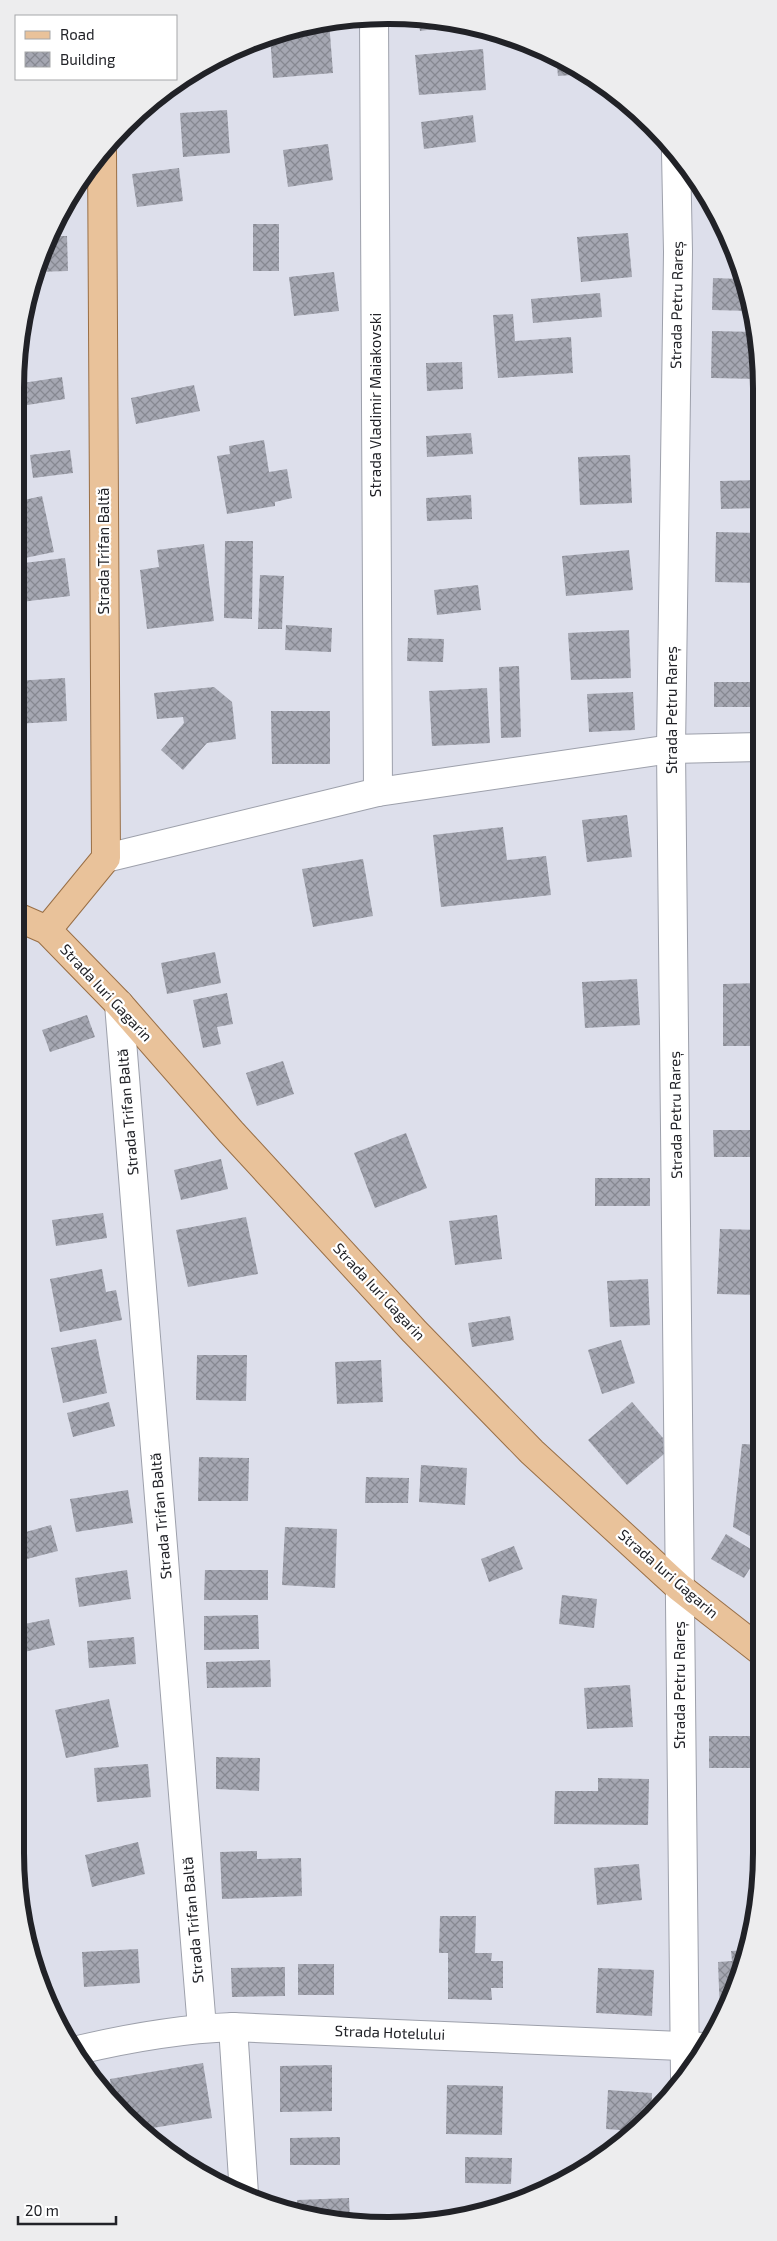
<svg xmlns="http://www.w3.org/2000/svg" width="777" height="2241" font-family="'Exo 2',sans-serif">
<defs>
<pattern id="building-cross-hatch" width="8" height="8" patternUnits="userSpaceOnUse" patternTransform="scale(1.25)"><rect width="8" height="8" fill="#a5a7b2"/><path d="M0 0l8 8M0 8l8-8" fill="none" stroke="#868891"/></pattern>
</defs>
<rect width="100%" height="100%" fill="#dddfeb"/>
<g fill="url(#building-cross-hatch)">
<path d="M418 17 465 24V25L420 31Z"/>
<path d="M329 21 333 73 273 78 270 35Z"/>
<path d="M483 49 486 90 419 95 415 55Z"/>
<path d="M556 57 575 65 586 74 558 76Z"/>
<path d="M227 110 230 153 183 157 180 113Z"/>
<path d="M473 115 476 142 424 149 421 122Z"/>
<path d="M328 144 333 180 288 187 283 150Z"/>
<path d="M179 168 183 201 137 207 132 174Z"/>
<rect x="253" y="224" width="26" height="47"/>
<path d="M628 233 632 277 581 282 577 237Z"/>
<path d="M49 236H67L68 271 35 272Z"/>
<path d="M334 272 339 311 294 316 289 277Z"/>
<path d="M713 278 740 279 750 311 712 310Z"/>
<path d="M600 293 602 317 533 323 531 299Z"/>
<path d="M513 314 515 341 571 337 573 373 498 378 493 315Z"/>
<path d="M712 331 756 332 759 339V379L711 378Z"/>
<path d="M462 362 463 389 427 391 426 363Z"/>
<path d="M62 377 65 399 15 407 16 384Z"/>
<path d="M194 385 200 411 136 424 131 398Z"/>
<path d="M471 433 473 454 427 457 426 436Z"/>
<path d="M264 440 269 472 287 469 292 498 275 502V506L227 514 217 456 230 454 229 446Z"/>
<path d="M70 450 73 473 33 478 30 455Z"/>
<path d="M630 455 632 503 580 505 578 457Z"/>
<path d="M759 480V508L721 509 720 481Z"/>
<path d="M471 495 472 519 427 521 426 498Z"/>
<path d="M42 496 54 552 15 560V502Z"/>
<path d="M716 532 759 533V583L715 582Z"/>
<path d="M225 541H253L252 619 224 618Z"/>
<path d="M204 544 214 621 147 629 140 570 159 567 157 550Z"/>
<path d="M629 550 633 590 566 596 562 556Z"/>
<path d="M65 558 70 596 21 602 16 564Z"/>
<path d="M260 575 284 576 282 629H258Z"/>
<path d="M478 585 481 610 437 615 434 590Z"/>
<path d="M286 625 332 628 331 652 285 650Z"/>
<path d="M629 630 631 678 571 680 568 633Z"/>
<path d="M408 638 444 639 443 662 407 661Z"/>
<path d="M519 666 521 737 501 738 499 667Z"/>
<path d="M65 678 67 721 15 724V681Z"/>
<path d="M714 682H759L760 707H714Z"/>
<path d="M214 687 232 702 236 739 207 743 183 770 161 750 184 723 183 717 157 719 154 693Z"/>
<path d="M487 688 490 743 432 746 429 691Z"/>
<path d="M633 692 635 730 589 732 587 694Z"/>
<path d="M271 711H330V764H272Z"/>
<path d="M627 815 632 857 587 862 582 820Z"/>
<path d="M503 827 507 860 546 856 551 895 441 907 433 835Z"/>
<path d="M363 859 373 916 313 927 302 869Z"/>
<path d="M215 952 221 983 167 994 161 963Z"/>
<path d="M637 979 640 1025 585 1028 582 982Z"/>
<path d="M760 983V1046H723V984Z"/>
<path d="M227 993 233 1024 217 1027 221 1044 203 1048 193 1000Z"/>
<path d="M87 1015 95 1037 50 1052 42 1030Z"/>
<path d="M283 1061 294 1094 257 1106 246 1073Z"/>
<path d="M713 1130H760L761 1157H714Z"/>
<path d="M406 1133 427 1188 375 1208 354 1153Z"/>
<path d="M221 1159 228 1189 181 1200 174 1170Z"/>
<rect x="595" y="1178" width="55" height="28"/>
<path d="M103 1213 107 1238 56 1246 52 1220Z"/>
<path d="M497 1215 502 1259 455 1265 449 1221Z"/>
<path d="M246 1217 258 1274 188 1287 176 1230Z"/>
<path d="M720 1229 761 1230V1295L717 1294Z"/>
<path d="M102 1269 106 1292 116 1290 122 1320 60 1332 50 1279Z"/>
<path d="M648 1279 650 1325 610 1327 607 1281Z"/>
<path d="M510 1316 514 1340 472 1347 468 1323Z"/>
<path d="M96 1339 107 1393 63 1403 51 1348Z"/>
<path d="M621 1340 635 1383 602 1394 588 1350Z"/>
<path d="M197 1355H247L246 1401 196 1400Z"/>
<path d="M381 1360 383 1402 337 1404 335 1362Z"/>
<path d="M109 1402 115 1426 73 1437 67 1413Z"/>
<path d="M632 1402 663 1438 664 1454 627 1485 588 1440Z"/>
<path d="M742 1444 761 1445V1542L733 1527Z"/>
<path d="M199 1457 249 1458 248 1501H198Z"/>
<path d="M421 1465 467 1468 465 1505 419 1502Z"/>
<path d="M366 1477 409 1478 408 1503H365Z"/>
<path d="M128 1490 133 1523 76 1532 70 1499Z"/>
<path d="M51 1525 58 1551 15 1562V1535Z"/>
<path d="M285 1527 337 1529 335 1588 282 1585Z"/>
<path d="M726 1534 759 1554 744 1578 711 1559Z"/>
<path d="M514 1546 523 1569 489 1582 481 1559Z"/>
<path d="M127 1570 131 1599 79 1607 75 1578Z"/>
<path d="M205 1570H268V1600H204Z"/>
<path d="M562 1595 597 1599 594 1628 559 1624Z"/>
<path d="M258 1615 259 1649 204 1650V1616Z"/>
<path d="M49 1619 55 1645 15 1654V1626Z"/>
<path d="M134 1637 136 1664 89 1668 87 1641Z"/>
<path d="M270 1660 271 1687 207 1688 206 1662Z"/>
<path d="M630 1685 633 1727 587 1729 584 1688Z"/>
<path d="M109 1699 119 1747 66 1758 55 1710Z"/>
<rect x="709" y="1736" width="51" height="32"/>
<path d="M216 1757 260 1758 259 1791 216 1789Z"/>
<path d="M148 1764 151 1797 97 1802 94 1768Z"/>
<path d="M598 1778 649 1779 648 1825 554 1824 555 1791H598Z"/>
<path d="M138 1842 145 1874 92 1887 85 1855Z"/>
<path d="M257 1851V1859L301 1858 302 1896 222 1899 220 1852Z"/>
<path d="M639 1864 642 1900 597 1905 594 1868Z"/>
<path d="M440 1916H476L475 1953H492L491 1961H503V1988H491L492 2000 448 1999V1953H439Z"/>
<path d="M138 1949 140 1983 84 1987 82 1952Z"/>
<path d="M749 1950 720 2014 718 1962 732 1961 731 1951Z"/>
<rect x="298" y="1964" width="36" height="31"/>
<path d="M285 1967V1996L232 1997 231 1968Z"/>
<path d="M598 1968 654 1970 652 2016 596 2013Z"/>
<path d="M203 2063 212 2118 141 2130 114 2105 110 2079Z"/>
<path d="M332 2065V2111L280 2112V2066Z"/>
<path d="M447 2085 503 2086 502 2135 446 2134Z"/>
<path d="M608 2090 652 2093 651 2118 635 2131 606 2129Z"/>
<path d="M340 2137V2165H290V2138Z"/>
<path d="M465 2157 512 2158 511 2184 465 2183Z"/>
<path d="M349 2198 350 2223H340L297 2210V2200Z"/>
</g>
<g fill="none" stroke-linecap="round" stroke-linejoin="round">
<g stroke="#9da0ab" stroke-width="30">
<g id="minor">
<path d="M374 17 378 792"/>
<path d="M676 152 678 252 671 749 685 2077"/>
<path d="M106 858 378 792 671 749 760 747"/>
<path d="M119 1004 202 2028"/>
<path d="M233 2027 244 2194"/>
<path d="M78 2050C129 2038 180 2029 233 2027L705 2047"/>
</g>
</g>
<g stroke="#996f46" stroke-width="30">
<g id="major">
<path d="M15 916 47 930 119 1004 231 1132 414 1331 532 1452 679 1587 762 1652"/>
<path d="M47 930 106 858 102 151"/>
</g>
</g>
<use href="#minor" stroke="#fff" stroke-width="28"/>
<use href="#major" stroke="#e9c29a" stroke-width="28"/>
</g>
<g text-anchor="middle" stroke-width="4.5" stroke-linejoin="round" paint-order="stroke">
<g font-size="15" fill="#212227" stroke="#fff">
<text transform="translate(677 305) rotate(-89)" y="5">Strada Petru Rareș</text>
<text transform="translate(376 405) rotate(-90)" y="5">Strada Vladimir Maiakovski</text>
<text transform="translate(104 551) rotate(-90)" y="5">Strada Trifan Baltă</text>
<text transform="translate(672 710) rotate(-90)" y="5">Strada Petru Rareș</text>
<text transform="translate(106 993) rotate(47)" y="5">Strada Iuri Gagarin</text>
<text transform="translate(128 1112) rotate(-95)" y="5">Strada Trifan Baltă</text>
<text transform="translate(676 1115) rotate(-91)" y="5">Strada Petru Rareș</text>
<text transform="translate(379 1292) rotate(47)" y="5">Strada Iuri Gagarin</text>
<text transform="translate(161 1516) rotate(-95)" y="5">Strada Trifan Baltă</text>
<text transform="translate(668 1574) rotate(41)" y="5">Strada Iuri Gagarin</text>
<text transform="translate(680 1685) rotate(-90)" y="5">Strada Petru Rareș</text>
<text transform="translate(193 1920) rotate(-95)" y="5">Strada Trifan Baltă</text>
<text transform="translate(390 2033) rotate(2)" y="5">Strada Hotelului</text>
</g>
</g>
<path d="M0 0H777V2241H0ZM388 24H389A364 364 0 0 1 753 388V1853A364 364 0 0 1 389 2217H388A364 364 0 0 1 24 1853V388A364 364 0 0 1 388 24Z" fill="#ededee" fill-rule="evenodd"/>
<path fill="none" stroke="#212227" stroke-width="6" d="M388 24H389A364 364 0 0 1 753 388V1853A364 364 0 0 1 389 2217H388A364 364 0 0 1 24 1853V388A364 364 0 0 1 388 24Z"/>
<rect x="15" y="15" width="162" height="65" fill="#ffffff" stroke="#a6a7a9"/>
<rect x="25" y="31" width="25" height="8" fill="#e9c29a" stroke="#a6a7a9"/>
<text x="60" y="40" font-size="15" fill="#212227">Road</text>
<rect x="25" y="52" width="25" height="15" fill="url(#building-cross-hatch)" stroke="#a6a7a9"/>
<text x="60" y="65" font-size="15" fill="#212227">Building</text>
<path d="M18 2216v8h98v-8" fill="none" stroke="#212227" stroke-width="2.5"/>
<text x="25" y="2216" font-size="15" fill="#212227" stroke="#ffffff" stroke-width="4" paint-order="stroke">20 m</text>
</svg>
